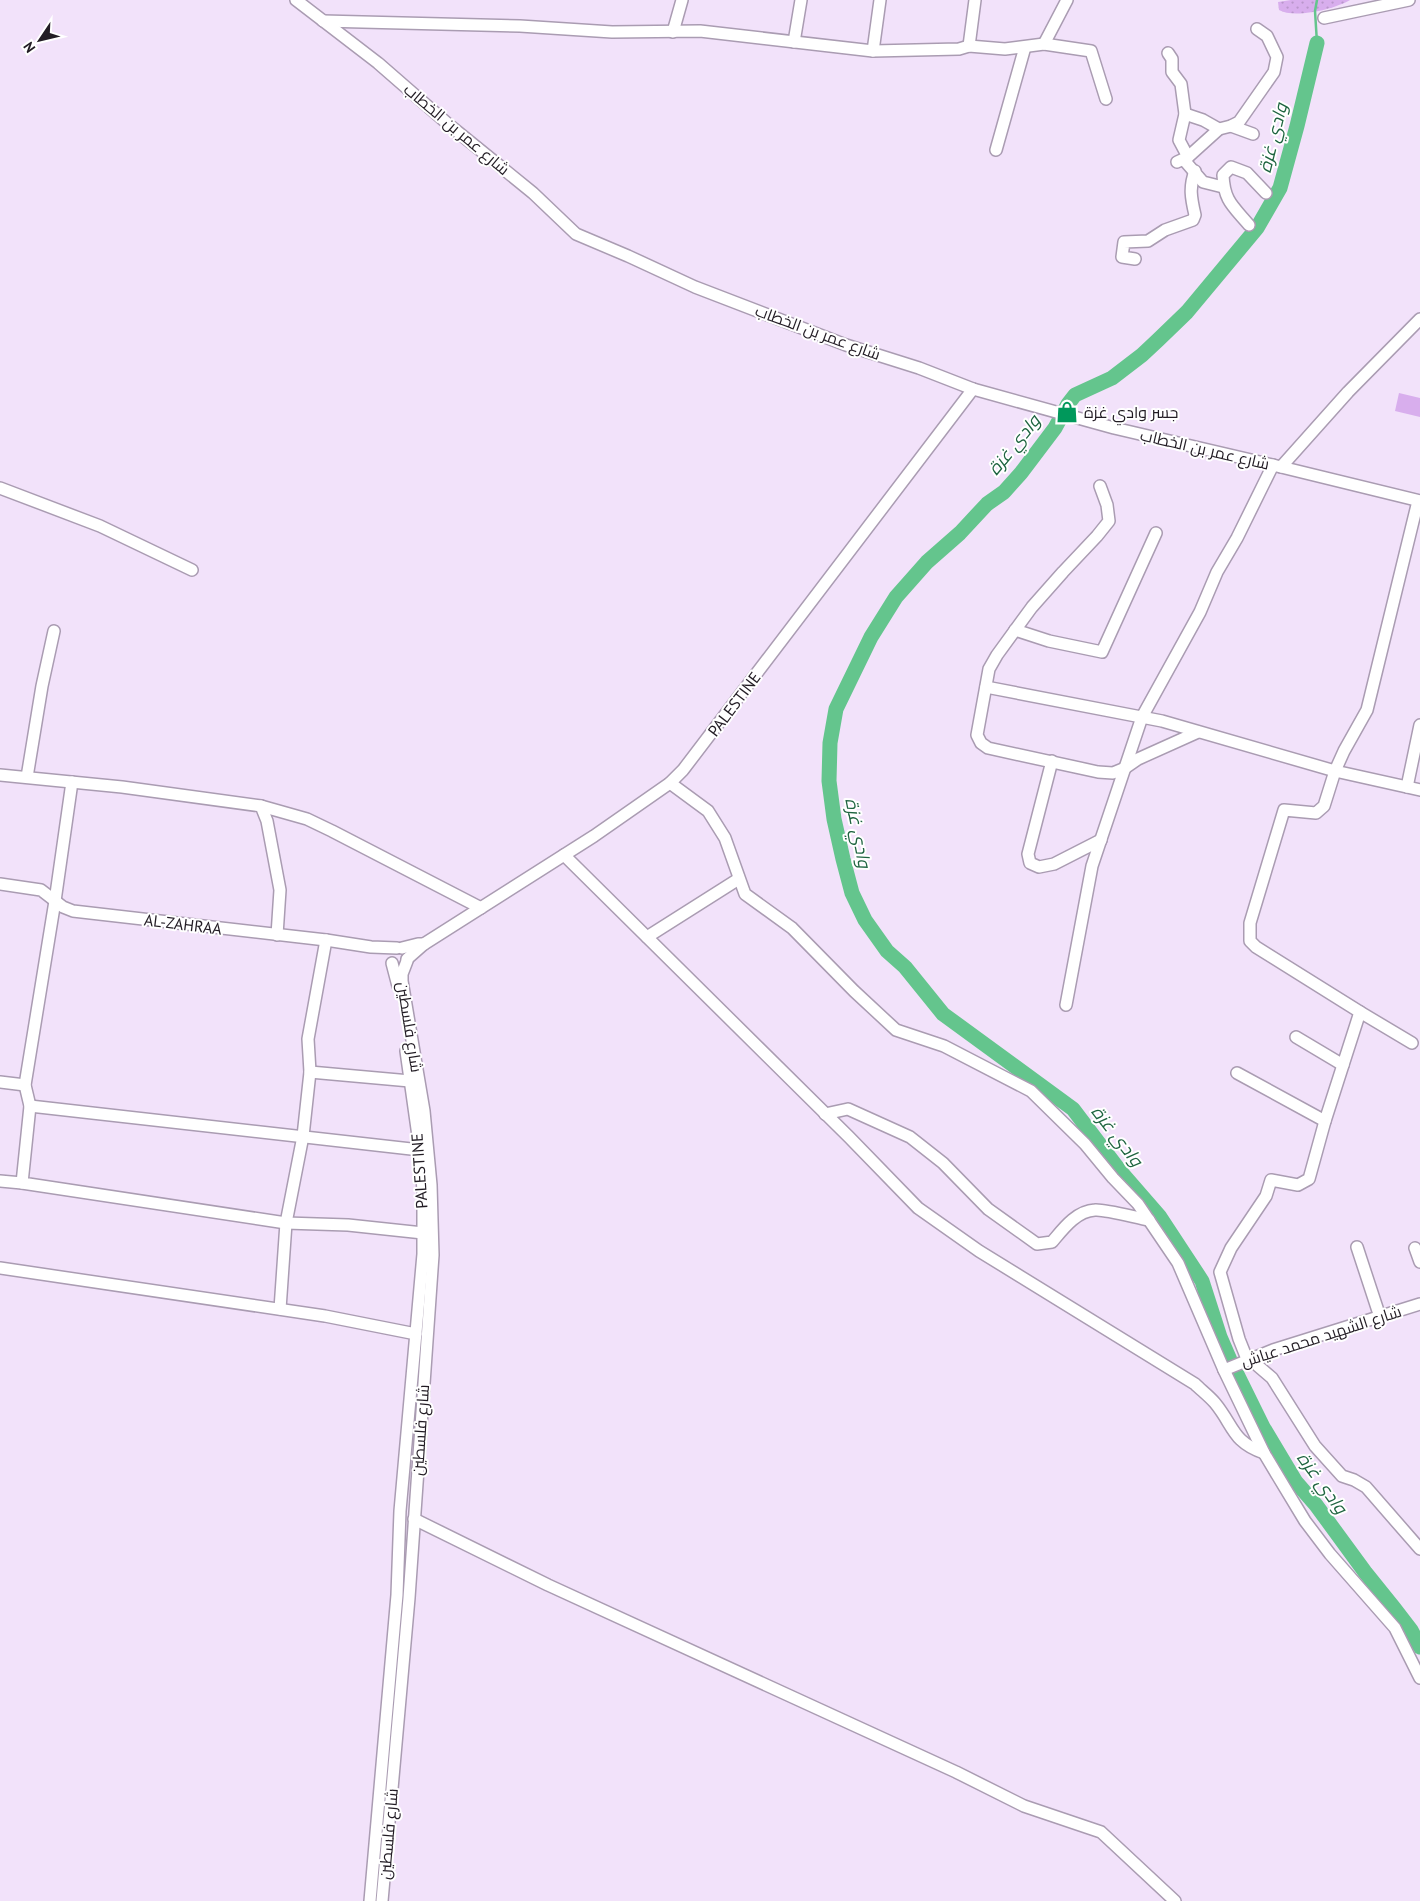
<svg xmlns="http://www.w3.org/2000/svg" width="1420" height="1901" font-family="'PT Sans',Cairo,sans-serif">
<defs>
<pattern id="grass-dots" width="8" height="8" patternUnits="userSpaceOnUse" patternTransform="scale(1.25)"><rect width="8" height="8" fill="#d8aeed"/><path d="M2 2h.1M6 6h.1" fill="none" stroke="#b995cb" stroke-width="1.8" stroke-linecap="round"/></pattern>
</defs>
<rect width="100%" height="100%" fill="#f2e2fa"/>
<path fill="url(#grass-dots)" d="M1291 0H1350C1335 9 1294 19 1279 10L1278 2Z"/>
<path fill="#d8aeed" d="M1399 393 1420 398V417L1395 411Z"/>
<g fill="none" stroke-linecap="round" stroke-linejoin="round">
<path stroke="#64c58d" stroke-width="2.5" d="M1317 43 1315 11 1317 0"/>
<path stroke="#64c58d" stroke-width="15" d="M1317 43 1297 126 1280 188 1257 228 1187 312 1158 340 1142 355 1112 378 1075 395 1068 404 1055 428 1021 473 1004 492 987 504 960 533 927 562 896 597 871 637 836 709 830 743 829 781 834 819 843 859 852 893 865 920 887 951 905 967 943 1014 1073 1109 1120 1171 1160 1217 1202 1281 1220 1337 1230 1360 1263 1427 1296 1482 1316 1505 1365 1572 1394 1608 1411 1630 1420 1647"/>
<g stroke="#aa9cb2" stroke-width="14">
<g id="minor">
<path d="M296 0 378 63 448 124 533 193 576 234 628 256 695 287 846 345 919 368 973 389 1114 428 1281 467 1420 501"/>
<path d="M1324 18 1409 0"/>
<path d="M323 21 520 26 612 32 700 31 873 51 959 49 969 46 1005 49 1044 44 1091 51 1106 99"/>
<path d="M673 32 682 0"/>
<path d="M794 42 801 0"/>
<path d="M1044 44 1067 0"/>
<path d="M969 46 975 0"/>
<path d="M873 51 880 0"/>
<path d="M1168 53 1172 59V72L1181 84 1185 114 1179 140 1188 157"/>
<path d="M1185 114 1203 120 1219 129 1231 126 1239 122 1274 72 1277 57 1267 36 1257 29"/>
<path d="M1231 126 1253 134"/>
<path d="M996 150 1025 47"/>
<path d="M1184 160 1203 182 1223 187"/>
<path d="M1177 162 1188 157 1219 129"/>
<path d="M1249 225C1233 206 1224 201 1223 175L1231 167 1247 173 1266 193"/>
<path d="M1135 259 1122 257 1124 242 1148 241 1165 230 1193 220 1195 215C1191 198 1189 187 1195 171"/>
<path d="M1281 467 1348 392 1420 319"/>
<path d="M1100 486 1107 505 1109 521 1097 536 1063 572 1032 607 997 655 989 669 977 735 981 743 988 748 1098 772 1113 773 1125 768 1138 759 1198 732"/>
<path d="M0 488 100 526 192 570"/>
<path d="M1015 630 1049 641 1102 652 1156 533"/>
<path d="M986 687 1162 721 1335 771 1420 790"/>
<path d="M1052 761 1028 854 1030 863 1039 867 1054 864 1101 840"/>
<path d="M0 775 122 787 261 806 267 821 280 890 277 935"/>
<path d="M27 777 42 686 54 631"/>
<path d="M72 782 55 901 25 1085 30 1106 22 1183 286 1223 348 1225 423 1233"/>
<path d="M670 783 708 811 725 838 745 894 792 928 854 991 896 1030 944 1046 1031 1091 1085 1144 1113 1178 1138 1204 1178 1263 1224 1370 1264 1453 1285 1488 1305 1521 1330 1554 1395 1628 1420 1678"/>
<path d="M1407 787 1420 725"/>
<path d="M261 806 307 819 332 831 481 908"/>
<path d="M564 855 849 1137 918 1208 979 1251 1195 1384C1201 1390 1209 1396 1215 1403 1234 1426 1232 1442 1264 1453"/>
<path d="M0 884 41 890 63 907 73 911 326 940 371 947 397 948"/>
<path d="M647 937 737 880"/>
<path d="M402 948 418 944H424"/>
<path d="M407 959 424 944 594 836 670 783 683 770 973 389"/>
<path d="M392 963 398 986"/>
<path d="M1066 1005 1092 866 1142 717 1200 612 1217 572 1237 538 1273 465"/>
<path d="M1360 1012 1412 1043"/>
<path d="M1296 1037 1343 1065"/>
<path d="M310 1072 410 1081"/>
<path d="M1237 1073 1325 1121"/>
<path d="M0 1082 25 1085"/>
<path d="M30 1106 420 1150"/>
<path d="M825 1114 848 1109 910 1137 943 1163 988 1209 1037 1244 1052 1242C1063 1229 1076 1211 1095 1210 1105 1209 1137 1218 1149 1220"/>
<path d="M0 1181 22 1183"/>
<path d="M1357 1247 1380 1317"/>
<path d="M1415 1248 1420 1262"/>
<path d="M0 1268 325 1316 416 1334"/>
<path d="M280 1309 286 1223 303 1136 310 1072 308 1039 326 940"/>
<path d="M1253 1358 1258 1366 1272 1378 1315 1446 1342 1476 1354 1480 1366 1487 1420 1549"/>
<path d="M1247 1359 1239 1339 1220 1272 1231 1248 1266 1196 1271 1180 1298 1185 1309 1179 1325 1121 1360 1012 1256 947 1250 941V923L1284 810 1316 813 1324 806 1335 771 1344 751 1367 710 1418 501"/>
<path d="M1224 1370 1273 1350 1420 1304"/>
<path d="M414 1519 548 1585 956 1772 1024 1806 1101 1832 1175 1901"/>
<path d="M370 1901 397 1595 400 1511 423 1254V1191L420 1150 406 1051"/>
<path d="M382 1901 409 1598 433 1255 431 1185 424 1111 402 981V974L407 961"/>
</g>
</g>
<use href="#minor" stroke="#fff" stroke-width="11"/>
</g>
<defs>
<g id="shop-bare" transform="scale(1.725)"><path d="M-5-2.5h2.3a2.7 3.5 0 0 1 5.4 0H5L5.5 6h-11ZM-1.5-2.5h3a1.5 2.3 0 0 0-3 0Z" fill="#00985b" stroke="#fff" stroke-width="2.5" paint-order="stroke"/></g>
</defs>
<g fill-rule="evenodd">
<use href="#shop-bare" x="1067" y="412"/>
</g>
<g text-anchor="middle" stroke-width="4" stroke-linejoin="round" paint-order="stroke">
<g font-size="16" fill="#221c24" stroke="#fff">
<text transform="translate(457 129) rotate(40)" y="6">شارع عمر بن الخطاب</text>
<text transform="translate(818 332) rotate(20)" y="6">شارع عمر بن الخطاب</text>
<text transform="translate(1205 449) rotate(13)" y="6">شارع عمر بن الخطاب</text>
<text transform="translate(734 704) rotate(-53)" y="6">PALESTINE</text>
<text transform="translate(183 924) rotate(7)" y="6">AL-ZAHRAA</text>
<text transform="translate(410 1027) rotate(81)" y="6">شارع فلسطين</text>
<text transform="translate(419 1171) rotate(-94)" y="6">PALESTINE</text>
<text transform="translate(1321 1336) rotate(-18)" y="6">شارع الشهيد محمد عياش</text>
<text transform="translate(420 1430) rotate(-86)" y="6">شارع فلسطين</text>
<text transform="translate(388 1834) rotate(-85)" y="6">شارع فلسطين</text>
</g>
<g font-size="16" fill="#221c24" stroke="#fff" text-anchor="start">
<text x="1084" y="418">جسر وادي غزة</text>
</g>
<g font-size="18" font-style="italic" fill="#1e6440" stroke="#fff">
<text transform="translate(1273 138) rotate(-76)" y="6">وادي غزة</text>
<text transform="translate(1014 445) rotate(-51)" y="6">وادي غزة</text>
<text transform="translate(858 833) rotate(79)" y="6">وادي غزة</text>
<text transform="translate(1117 1136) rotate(52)" y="6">وادي غزة</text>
<text transform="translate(1322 1483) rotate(54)" y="6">وادي غزة</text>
</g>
</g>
<g transform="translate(40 40) rotate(235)" stroke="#ffffff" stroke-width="4" paint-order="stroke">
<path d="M0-4L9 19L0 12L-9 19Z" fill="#221c24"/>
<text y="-8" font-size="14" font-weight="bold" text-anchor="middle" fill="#221c24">N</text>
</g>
</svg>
